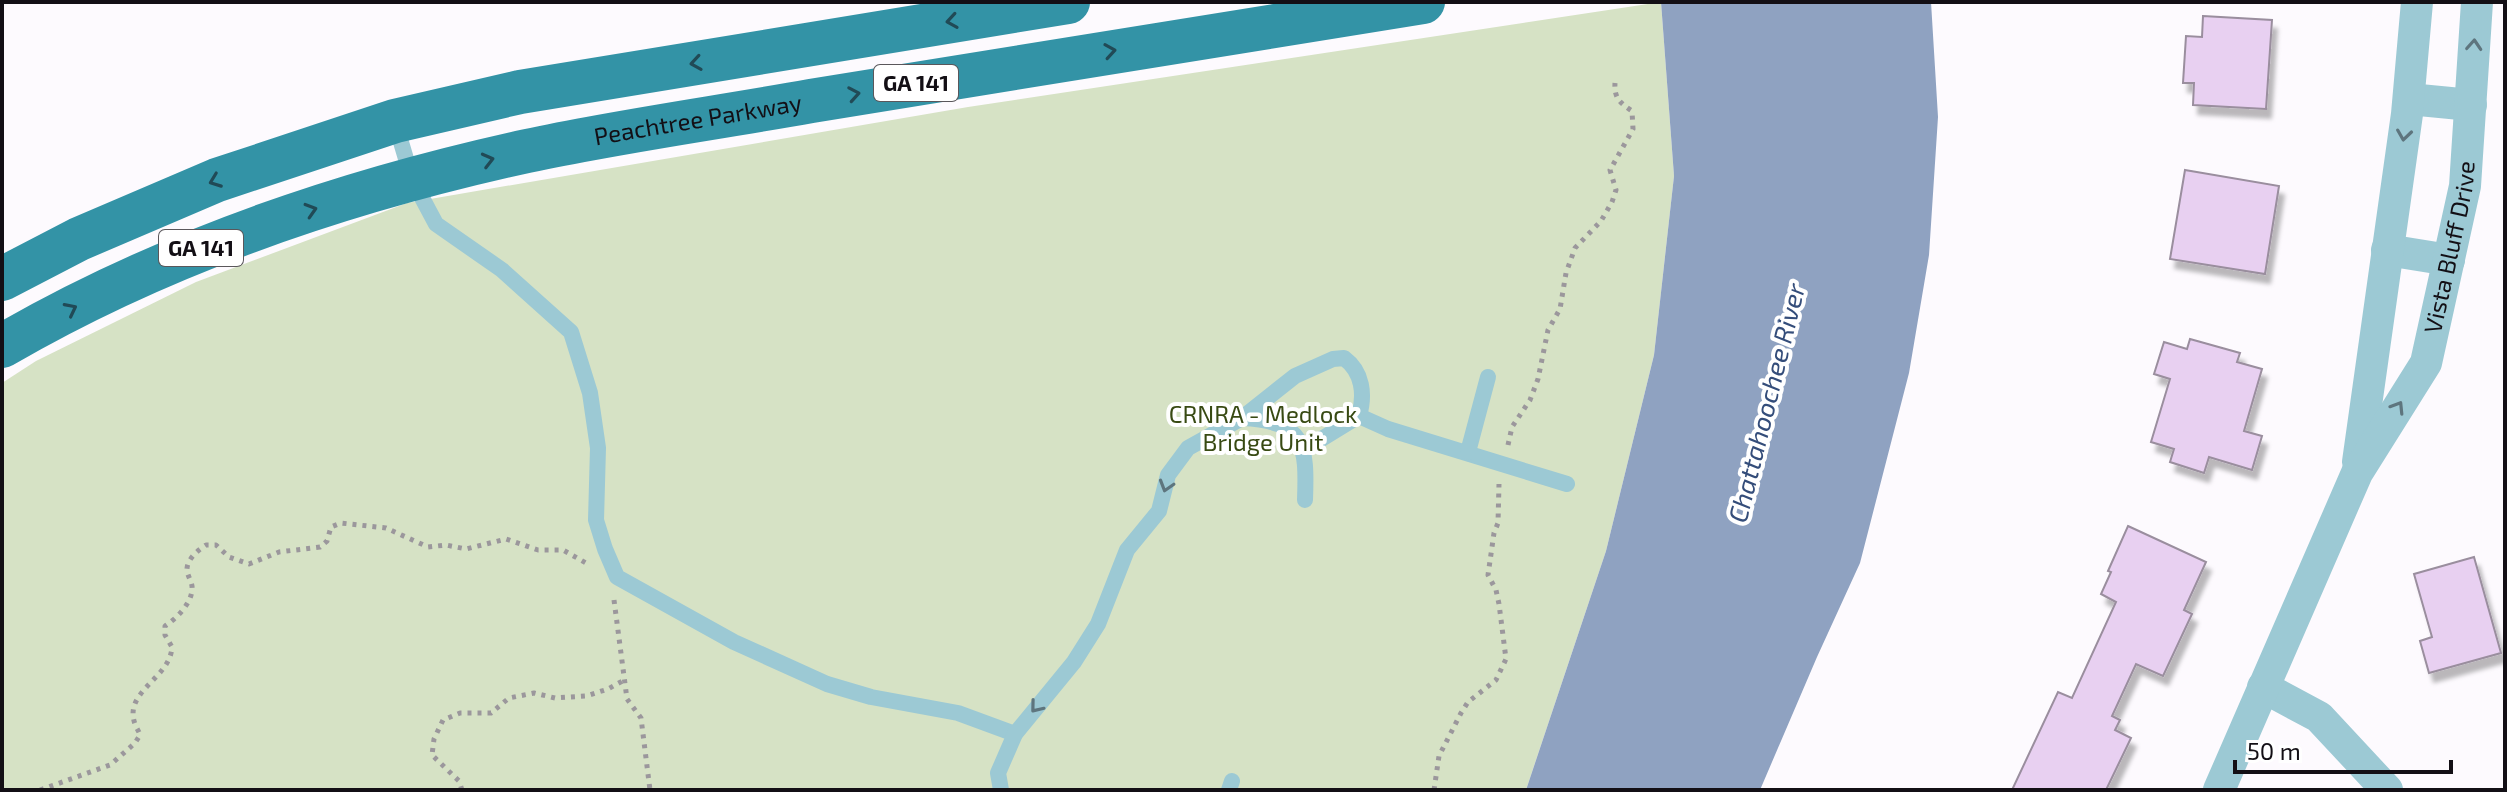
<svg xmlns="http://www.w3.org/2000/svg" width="2507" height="792" font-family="'Exo 2',sans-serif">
<defs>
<filter id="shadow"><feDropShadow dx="5" dy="9" stdDeviation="2" flood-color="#0004"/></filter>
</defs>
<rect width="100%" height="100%" fill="#fdfafe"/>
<path fill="#d6e2c5" d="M1661 2 1674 176 1654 355 1606 551 1526 790H2V383L36 361 196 282 407 203 968 107Z"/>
<path fill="#8fa2c1" d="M1661 2H1931L1938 117 1929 255 1909 373 1860 563 1817 657 1760 790H1526L1606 551 1654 355 1674 176Z"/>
<g fill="#e8d0f1" stroke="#9a8e9e" stroke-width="2" filter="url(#shadow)">
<path d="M2203 16 2272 20 2266 109 2193 105 2194 83H2183L2186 36 2202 37Z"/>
<path d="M2185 170 2279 186 2265 274 2170 259Z"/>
<path d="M2190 339 2240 353 2237 362 2262 369 2244 431 2262 436 2252 470 2209 457 2204 473 2170 462 2174 449 2151 442 2170 379 2154 374 2164 342 2187 349Z"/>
<path d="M2128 526 2206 562 2184 610 2192 614 2163 676 2136 664 2112 716 2120 720 2115 730 2131 738 2106 790H2012L2058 692 2072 698 2116 602 2101 594 2111 572 2108 571Z"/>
<path d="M2474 557 2501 653 2429 673 2420 641 2432 637 2414 574Z"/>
</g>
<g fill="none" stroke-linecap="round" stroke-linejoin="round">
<g stroke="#9b979c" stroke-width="5" stroke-dasharray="4 6" stroke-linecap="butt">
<path d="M1508 445 1512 427 1530 400 1538 379 1548 330 1560 309 1566 273 1575 248 1601 221 1612 202 1616 190 1610 170 1633 129 1632 111C1620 103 1614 98 1615 83"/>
<path d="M614 600 627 699 641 718 650 790"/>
<path d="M40 790 110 765 135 743 140 735C139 731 136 728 135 724 123 691 170 679 172 647L165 635V626C176 619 191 604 192 590 193 583 188 577 187 571 186 560 198 550 206 545H216L229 557 249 564 279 552 320 547 327 541 331 527 341 523 386 528 428 547 446 545 466 549 506 539 538 550H563L586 563"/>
<path d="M462 790 459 781 432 755 434 739 443 720 460 713H491L509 698 534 693 555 698 586 696 608 689 626 679"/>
<path d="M1434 790 1439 756 1461 713 1468 702 1496 680 1506 659 1499 604 1496 590 1488 575 1494 533 1498 523 1499 484"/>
</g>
<g stroke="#9cc9d4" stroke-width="16">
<path d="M395 122 412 179 436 224 502 270 571 332 590 393 598 448 596 520 605 549 617 577 734 642 827 684 871 697 958 713 1015 734"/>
<path d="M1359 416 1388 429 1567 484"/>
<path d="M1242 418C1305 421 1307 445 1305 500"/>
<path d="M1468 452 1488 377"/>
<path d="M1001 790 998 773 1015 734 1074 662 1098 624 1127 550 1159 511 1168 475 1188 448 1242 418 1295 376 1333 359 1344 358C1363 372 1365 395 1359 416L1315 443 1303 445"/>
<path d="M1229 790 1232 781"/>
</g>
<g stroke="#9cc9d4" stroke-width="32">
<path d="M2409 99 2471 105"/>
<path d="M2387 250 2449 260"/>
<path d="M2358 462 2407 114 2417 2"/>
<path d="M2263 687 2319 717 2387 790"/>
<path id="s1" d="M2219 790 2357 473 2426 363 2465 186 2477 2"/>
</g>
<g stroke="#3393a6" stroke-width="44">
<path d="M2 279 79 239 217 180 395 121 520 92 1068 2"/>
<path id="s2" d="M2 346C164 252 344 191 527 151 620 131 716 118 811 101 1015 67 1219 34 1423 2"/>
</g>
</g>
<defs><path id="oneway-chevron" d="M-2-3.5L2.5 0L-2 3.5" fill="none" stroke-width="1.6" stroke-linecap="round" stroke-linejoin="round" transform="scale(2)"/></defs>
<g stroke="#214a56">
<use href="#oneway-chevron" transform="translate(952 21) rotate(171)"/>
<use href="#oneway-chevron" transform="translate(1110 51) rotate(-9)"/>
<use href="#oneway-chevron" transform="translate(696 63) rotate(171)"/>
<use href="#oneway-chevron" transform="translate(854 94) rotate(-10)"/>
<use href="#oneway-chevron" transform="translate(488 160) rotate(-14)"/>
<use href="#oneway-chevron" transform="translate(215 181) rotate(159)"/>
<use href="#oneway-chevron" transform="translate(311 210) rotate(-17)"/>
<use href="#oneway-chevron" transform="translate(71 309) rotate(-27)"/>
</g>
<g stroke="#5e757e">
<use href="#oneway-chevron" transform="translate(2474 45) rotate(-86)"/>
<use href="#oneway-chevron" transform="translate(2404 135) rotate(98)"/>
<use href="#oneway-chevron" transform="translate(2398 407) rotate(-58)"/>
<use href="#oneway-chevron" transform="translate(1166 486) rotate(107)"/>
<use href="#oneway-chevron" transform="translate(1036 707) rotate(129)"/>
</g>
<g text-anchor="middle" stroke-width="8" stroke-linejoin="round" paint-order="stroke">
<g fill="#fff" stroke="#5a575b" stroke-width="2">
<rect x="874" y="65" width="84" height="36" rx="6"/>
<rect x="159" y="230" width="84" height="36" rx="6"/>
</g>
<g font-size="22" font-weight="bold" fill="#130f15">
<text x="916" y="91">GA 141</text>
<text x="201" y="256">GA 141</text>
</g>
<g font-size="24" fill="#130f15" stroke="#fff">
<text dy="8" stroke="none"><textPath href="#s2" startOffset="736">Peachtree Parkway</textPath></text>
<text dy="8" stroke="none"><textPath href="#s1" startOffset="594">Vista Bluff Drive</textPath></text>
</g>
<g font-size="24" fill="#384a13" stroke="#fff">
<text x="1263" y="423">CRNRA - Medlock<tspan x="1263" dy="28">Bridge Unit</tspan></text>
</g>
<g font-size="26" font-style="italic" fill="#344d7a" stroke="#fff">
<text transform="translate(1767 403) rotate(-76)" y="9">Chattahoochee River</text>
</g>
</g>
<rect width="2507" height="792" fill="none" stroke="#130f15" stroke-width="8"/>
<path d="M2235 760v12h216v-12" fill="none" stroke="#130f15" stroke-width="4"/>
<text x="2247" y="760" font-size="24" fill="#130f15" stroke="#ffffff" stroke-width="6" paint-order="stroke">50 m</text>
</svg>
